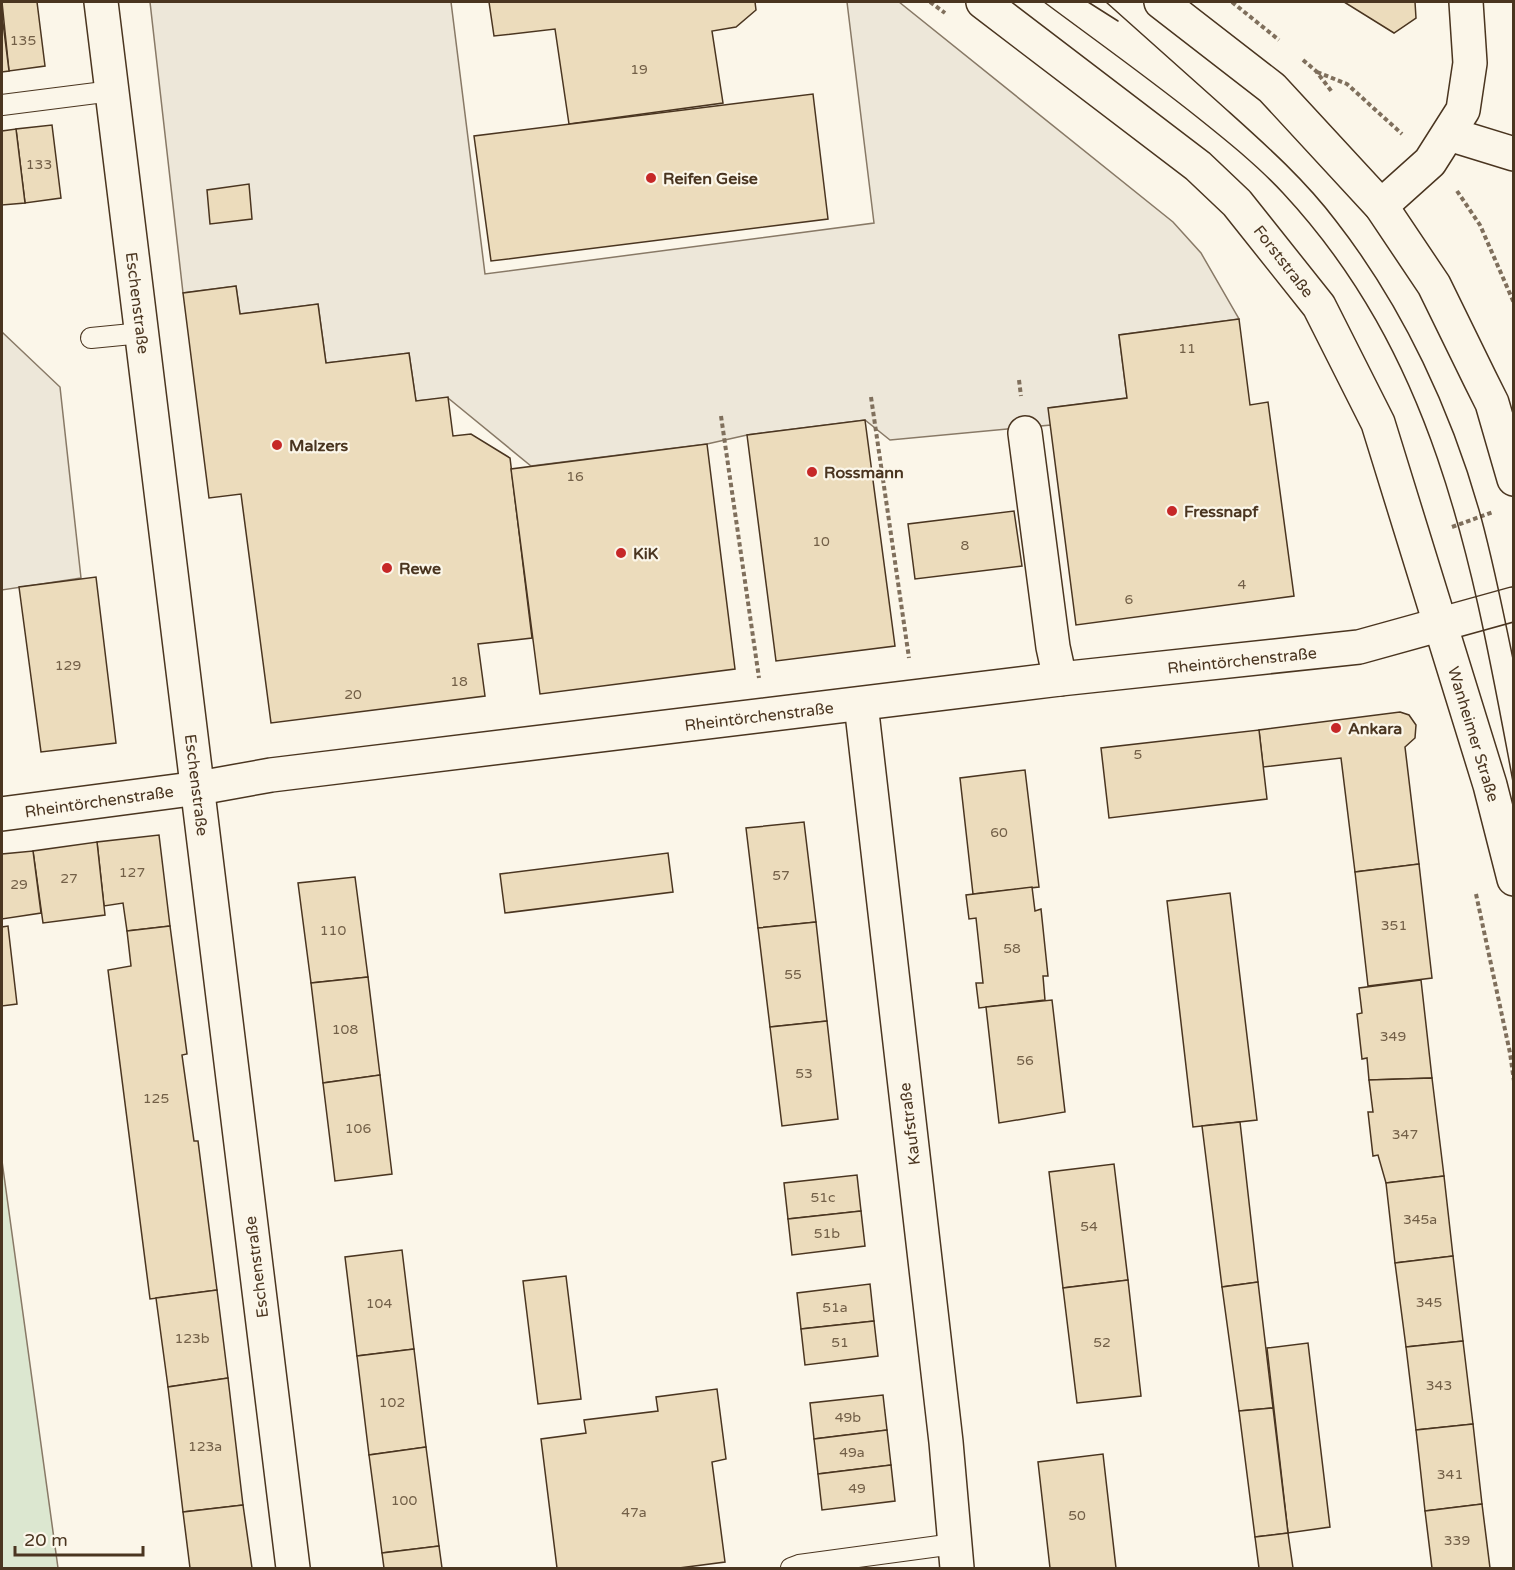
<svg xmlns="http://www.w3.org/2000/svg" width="1515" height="1570" font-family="'Varela Round',sans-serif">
<rect width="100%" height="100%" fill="#fbf6e9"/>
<path fill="#dce7d0" stroke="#887966" stroke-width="1.5" d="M2 1161 58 1568H2Z"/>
<g fill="#ede7d9" stroke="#887966" stroke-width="1.5">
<path d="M150 2H451L485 274 874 223 847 2H899L1173 222 1201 253 1239 319 1119 335 1127 398 1049 408 1051 425 890 440 865 420 747 435 707 444 531 466 448 398 416 401 409 353 326 363 318 304 240 314 236 286 183 293Z"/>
<path d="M2 332 60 387 81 578 2 590Z"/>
</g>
<g fill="#ecdcbc" stroke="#4a3520" stroke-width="1.5">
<path d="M2 2H37L45 66 9 71Z"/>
<path d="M489 2H755L756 10 736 27 712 31 723 103 569 124 555 29 494 36Z"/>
<path d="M1344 2H1415L1416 18 1394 33Z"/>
<path d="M2 15 9 71 2 72Z"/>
<path d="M813 94 828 219 491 261 474 136Z"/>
<path d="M52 125 61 198 25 203 16 129Z"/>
<path d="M16 129 25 203 2 205V131Z"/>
<path d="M249 184 252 219 210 224 207 190Z"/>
<path d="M236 286 240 314 318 304 326 363 409 353 416 401 448 397 453 436 471 434 510 458 532 638 478 644 485 696 271 723 241 494 209 498 183 293Z"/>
<path d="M1239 319 1250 405 1268 402 1294 596 1076 625 1048 408 1127 398 1119 335Z"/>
<path d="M865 420 895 646 776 661 747 435Z"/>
<path d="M707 444 735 669 540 694 511 469Z"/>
<path d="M1014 511 1022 566 915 579 908 524Z"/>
<path d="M96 577 116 743 41 752 19 587Z"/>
<path d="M1400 712 1409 715 1416 725 1415 738 1405 747 1419 864 1355 872 1341 758 1263 767 1259 730Z"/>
<path d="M1259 730 1267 799 1109 818 1101 748Z"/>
<path d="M1025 770 1039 887 973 894 960 778Z"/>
<path d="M804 822 816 922 758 928 746 828Z"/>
<path d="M159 835 170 926 127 931 123 903 104 906 97 842Z"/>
<path d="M97 842 105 915 43 923 33 851Z"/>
<path d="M33 851 41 913 2 919V854Z"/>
<path d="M668 853 673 892 505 913 500 874Z"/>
<path d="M1419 864 1432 978 1368 986 1355 872Z"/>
<path d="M355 877 368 977 311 983 298 883Z"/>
<path d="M1032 887 1035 911 1041 909 1048 976H1043L1045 1000 979 1008 976 983H983L976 918 969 919 966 895Z"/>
<path d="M1230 893 1257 1120 1193 1127 1167 901Z"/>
<path d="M816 922 827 1021 770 1027 758 928Z"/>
<path d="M8 926 17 1004 2 1006V927Z"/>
<path d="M170 926 187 1054 182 1055 194 1141H198L217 1290 150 1299 108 970 131 966 127 931Z"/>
<path d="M368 977 380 1075 323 1083 311 983Z"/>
<path d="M1421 980 1432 1078 1369 1080 1367 1058 1362 1059 1357 1014 1362 1013 1359 988Z"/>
<path d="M1052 1000 1065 1112 999 1123 986 1007Z"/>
<path d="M827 1021 838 1119 782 1126 770 1027Z"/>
<path d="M380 1075 392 1174 335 1181 323 1083Z"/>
<path d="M1432 1078 1444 1176 1386 1183 1378 1155 1373 1156 1368 1112H1373L1369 1080Z"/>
<path d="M1240 1122 1258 1282 1222 1287 1202 1126Z"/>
<path d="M1114 1164 1128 1280 1063 1288 1049 1172Z"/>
<path d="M857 1175 861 1211 788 1219 784 1183Z"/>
<path d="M1444 1176 1453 1256 1395 1263 1386 1183Z"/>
<path d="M861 1211 865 1246 792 1255 788 1219Z"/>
<path d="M402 1250 414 1349 357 1356 345 1257Z"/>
<path d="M1453 1256 1463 1341 1406 1347 1395 1263Z"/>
<path d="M566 1276 581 1399 538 1404 523 1281Z"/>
<path d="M1128 1280 1141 1396 1077 1403 1063 1288Z"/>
<path d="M1258 1282 1273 1408 1239 1411 1222 1287Z"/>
<path d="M870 1284 874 1321 801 1329 797 1293Z"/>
<path d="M217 1290 228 1378 168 1387 156 1298Z"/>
<path d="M874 1321 878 1356 805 1365 801 1329Z"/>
<path d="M1463 1341 1473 1424 1416 1430 1406 1347Z"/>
<path d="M1308 1343 1330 1527 1288 1533 1267 1348Z"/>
<path d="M414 1349 426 1447 369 1455 357 1356Z"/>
<path d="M228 1378 243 1505 183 1512 168 1387Z"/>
<path d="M717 1389 726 1459 712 1462 725 1562 679 1568H557L541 1439 586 1433 584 1420 658 1411 656 1397Z"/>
<path d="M883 1395 887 1430 814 1439 810 1403Z"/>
<path d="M1273 1408 1288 1533 1255 1537 1239 1411Z"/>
<path d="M1473 1424 1482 1504 1425 1511 1416 1430Z"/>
<path d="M887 1430 891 1465 818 1474 814 1439Z"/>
<path d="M426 1447 439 1546 382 1553 369 1455Z"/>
<path d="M1103 1454 1116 1568H1050L1038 1462Z"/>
<path d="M891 1465 895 1501 822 1510 818 1474Z"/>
<path d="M1482 1504 1490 1568H1432L1425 1511Z"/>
<path d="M243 1505 252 1568H190L183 1512Z"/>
<path d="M1288 1533 1293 1568H1259L1255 1537Z"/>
<path d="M439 1546 442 1568H384L382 1553Z"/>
</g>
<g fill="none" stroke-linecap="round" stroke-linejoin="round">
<g stroke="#4a3520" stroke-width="22">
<g id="service">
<path d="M2 105 112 91"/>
<path d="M91 338 142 333"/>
<path d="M791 1568 799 1565 954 1544"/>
</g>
</g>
<g stroke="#4a3520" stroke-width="36">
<g id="minor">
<path d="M101 2 293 1568"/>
<path d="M1449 134 1514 154"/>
<path d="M1381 206 1430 162 1463 110 1470 63 1466 2"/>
<path d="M1025 433 1053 647 1060 679"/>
<path d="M861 704 946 1442 957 1568"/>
<path d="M2 814 199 788 271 775 1060 679 1359 647 1514 604"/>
</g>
</g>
<g stroke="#4a3520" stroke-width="36">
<g id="tertiary">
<path d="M983 2 1198 166 1237 203 1319 306 1378 423 1490 785 1514 879"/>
<path d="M1161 2 1272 88 1381 206 1434 285 1480 379 1492 403 1514 479"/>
</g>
</g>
<g stroke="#7f6f5c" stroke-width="4" stroke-dasharray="4.5 3" stroke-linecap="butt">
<path d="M930 2 945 13"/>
<path d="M1232 2 1279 40"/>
<path d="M1303 60 1316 71 1332 92"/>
<path d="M1317 72 1347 84 1402 134"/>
<path d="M1457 191 1480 225 1514 303"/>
<path d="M1019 380 1021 396"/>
<path d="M871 397 909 658"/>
<path d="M721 416 759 678"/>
<path d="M1452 527 1493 512"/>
<path d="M1476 894 1510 1053 1514 1081"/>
</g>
<use href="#service" stroke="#fbf6e9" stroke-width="20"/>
<use href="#minor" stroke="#fbf6e9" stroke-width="33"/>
<use href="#tertiary" stroke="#fbf6e9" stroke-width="33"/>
<g stroke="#4a3520" stroke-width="1.5">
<path d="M1044 2C1095 40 1147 77 1197 117 1227 141 1257 165 1283 193 1440 362 1473 570 1514 787"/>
<path d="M1088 2 1118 21"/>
<path d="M1106 2C1143 35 1180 68 1218 102 1259 139 1302 176 1336 221 1403 307 1452 412 1481 517 1494 565 1504 615 1514 664"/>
</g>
</g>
<g fill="#c62828" stroke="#fbf6e9" stroke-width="2">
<circle cx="651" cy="178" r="6"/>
<circle cx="277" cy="445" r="6"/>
<circle cx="812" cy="472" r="6"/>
<circle cx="1172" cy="511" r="6"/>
<circle cx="621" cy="553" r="6"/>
<circle cx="387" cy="568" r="6"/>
<circle cx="1336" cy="728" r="6"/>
</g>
<g text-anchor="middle" stroke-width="4.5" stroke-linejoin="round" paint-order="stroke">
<g font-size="14" fill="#725f47">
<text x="23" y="45">135</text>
<text x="639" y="74">19</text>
<text x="39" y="169">133</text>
<text x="1187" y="353">11</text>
<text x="575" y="481">16</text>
<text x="821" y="546">10</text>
<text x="965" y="550">8</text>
<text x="1242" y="589">4</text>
<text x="1129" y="604">6</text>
<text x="68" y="670">129</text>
<text x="459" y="686">18</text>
<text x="353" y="699">20</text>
<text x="1138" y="759">5</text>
<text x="999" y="837">60</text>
<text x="132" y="877">127</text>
<text x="781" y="880">57</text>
<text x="69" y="883">27</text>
<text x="19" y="889">29</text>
<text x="1394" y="930">351</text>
<text x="333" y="935">110</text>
<text x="1012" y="953">58</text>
<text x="793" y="979">55</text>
<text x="345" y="1034">108</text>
<text x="1393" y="1041">349</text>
<text x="1025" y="1065">56</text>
<text x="804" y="1078">53</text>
<text x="156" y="1103">125</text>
<text x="358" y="1133">106</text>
<text x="1405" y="1139">347</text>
<text x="823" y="1202">51c</text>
<text x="1420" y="1224">345a</text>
<text x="1089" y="1231">54</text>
<text x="827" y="1238">51b</text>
<text x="1429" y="1307">345</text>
<text x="379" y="1308">104</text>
<text x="835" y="1312">51a</text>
<text x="192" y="1343">123b</text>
<text x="840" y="1347">51</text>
<text x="1102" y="1347">52</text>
<text x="1439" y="1390">343</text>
<text x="392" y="1407">102</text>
<text x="848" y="1422">49b</text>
<text x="205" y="1451">123a</text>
<text x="852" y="1457">49a</text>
<text x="1450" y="1479">341</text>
<text x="857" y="1493">49</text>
<text x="404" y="1505">100</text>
<text x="634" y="1517">47a</text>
<text x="1077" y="1520">50</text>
<text x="1457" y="1545">339</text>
</g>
<g font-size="16" font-weight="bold" fill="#4a3520" stroke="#fbf6e9" text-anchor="start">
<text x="663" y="184">Reifen Geise</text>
<text x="289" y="451">Malzers</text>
<text x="824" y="478">Rossmann</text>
<text x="1184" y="517">Fressnapf</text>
<text x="633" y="559">KiK</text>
<text x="399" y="574">Rewe</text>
<text x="1348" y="734">Ankara</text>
</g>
<g font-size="16" fill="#4a3520" stroke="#fbf6e9">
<text transform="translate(1284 261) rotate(52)" y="6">Forststraße</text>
<text transform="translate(138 303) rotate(83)" y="6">Eschenstraße</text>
<text transform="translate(1242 660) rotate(-6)" y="6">Rheintörchenstraße</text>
<text transform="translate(759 716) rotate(-7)" y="6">Rheintörchenstraße</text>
<text transform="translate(1474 734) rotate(73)" y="6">Wanheimer Straße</text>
<text transform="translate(197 785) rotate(83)" y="6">Eschenstraße</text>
<text transform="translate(99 801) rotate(-8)" y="6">Rheintörchenstraße</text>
<text transform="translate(909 1124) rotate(-97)" y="6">Kaufstraße</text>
<text transform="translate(256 1267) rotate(-97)" y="6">Eschenstraße</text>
</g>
</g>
<rect width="1515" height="1570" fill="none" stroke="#4a3520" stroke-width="6"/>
<path d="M15 1546v9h128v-9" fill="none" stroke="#4a3520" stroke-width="3"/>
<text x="24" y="1546" font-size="18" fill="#4a3520" stroke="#fbf6e9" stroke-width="4.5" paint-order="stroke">20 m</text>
</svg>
